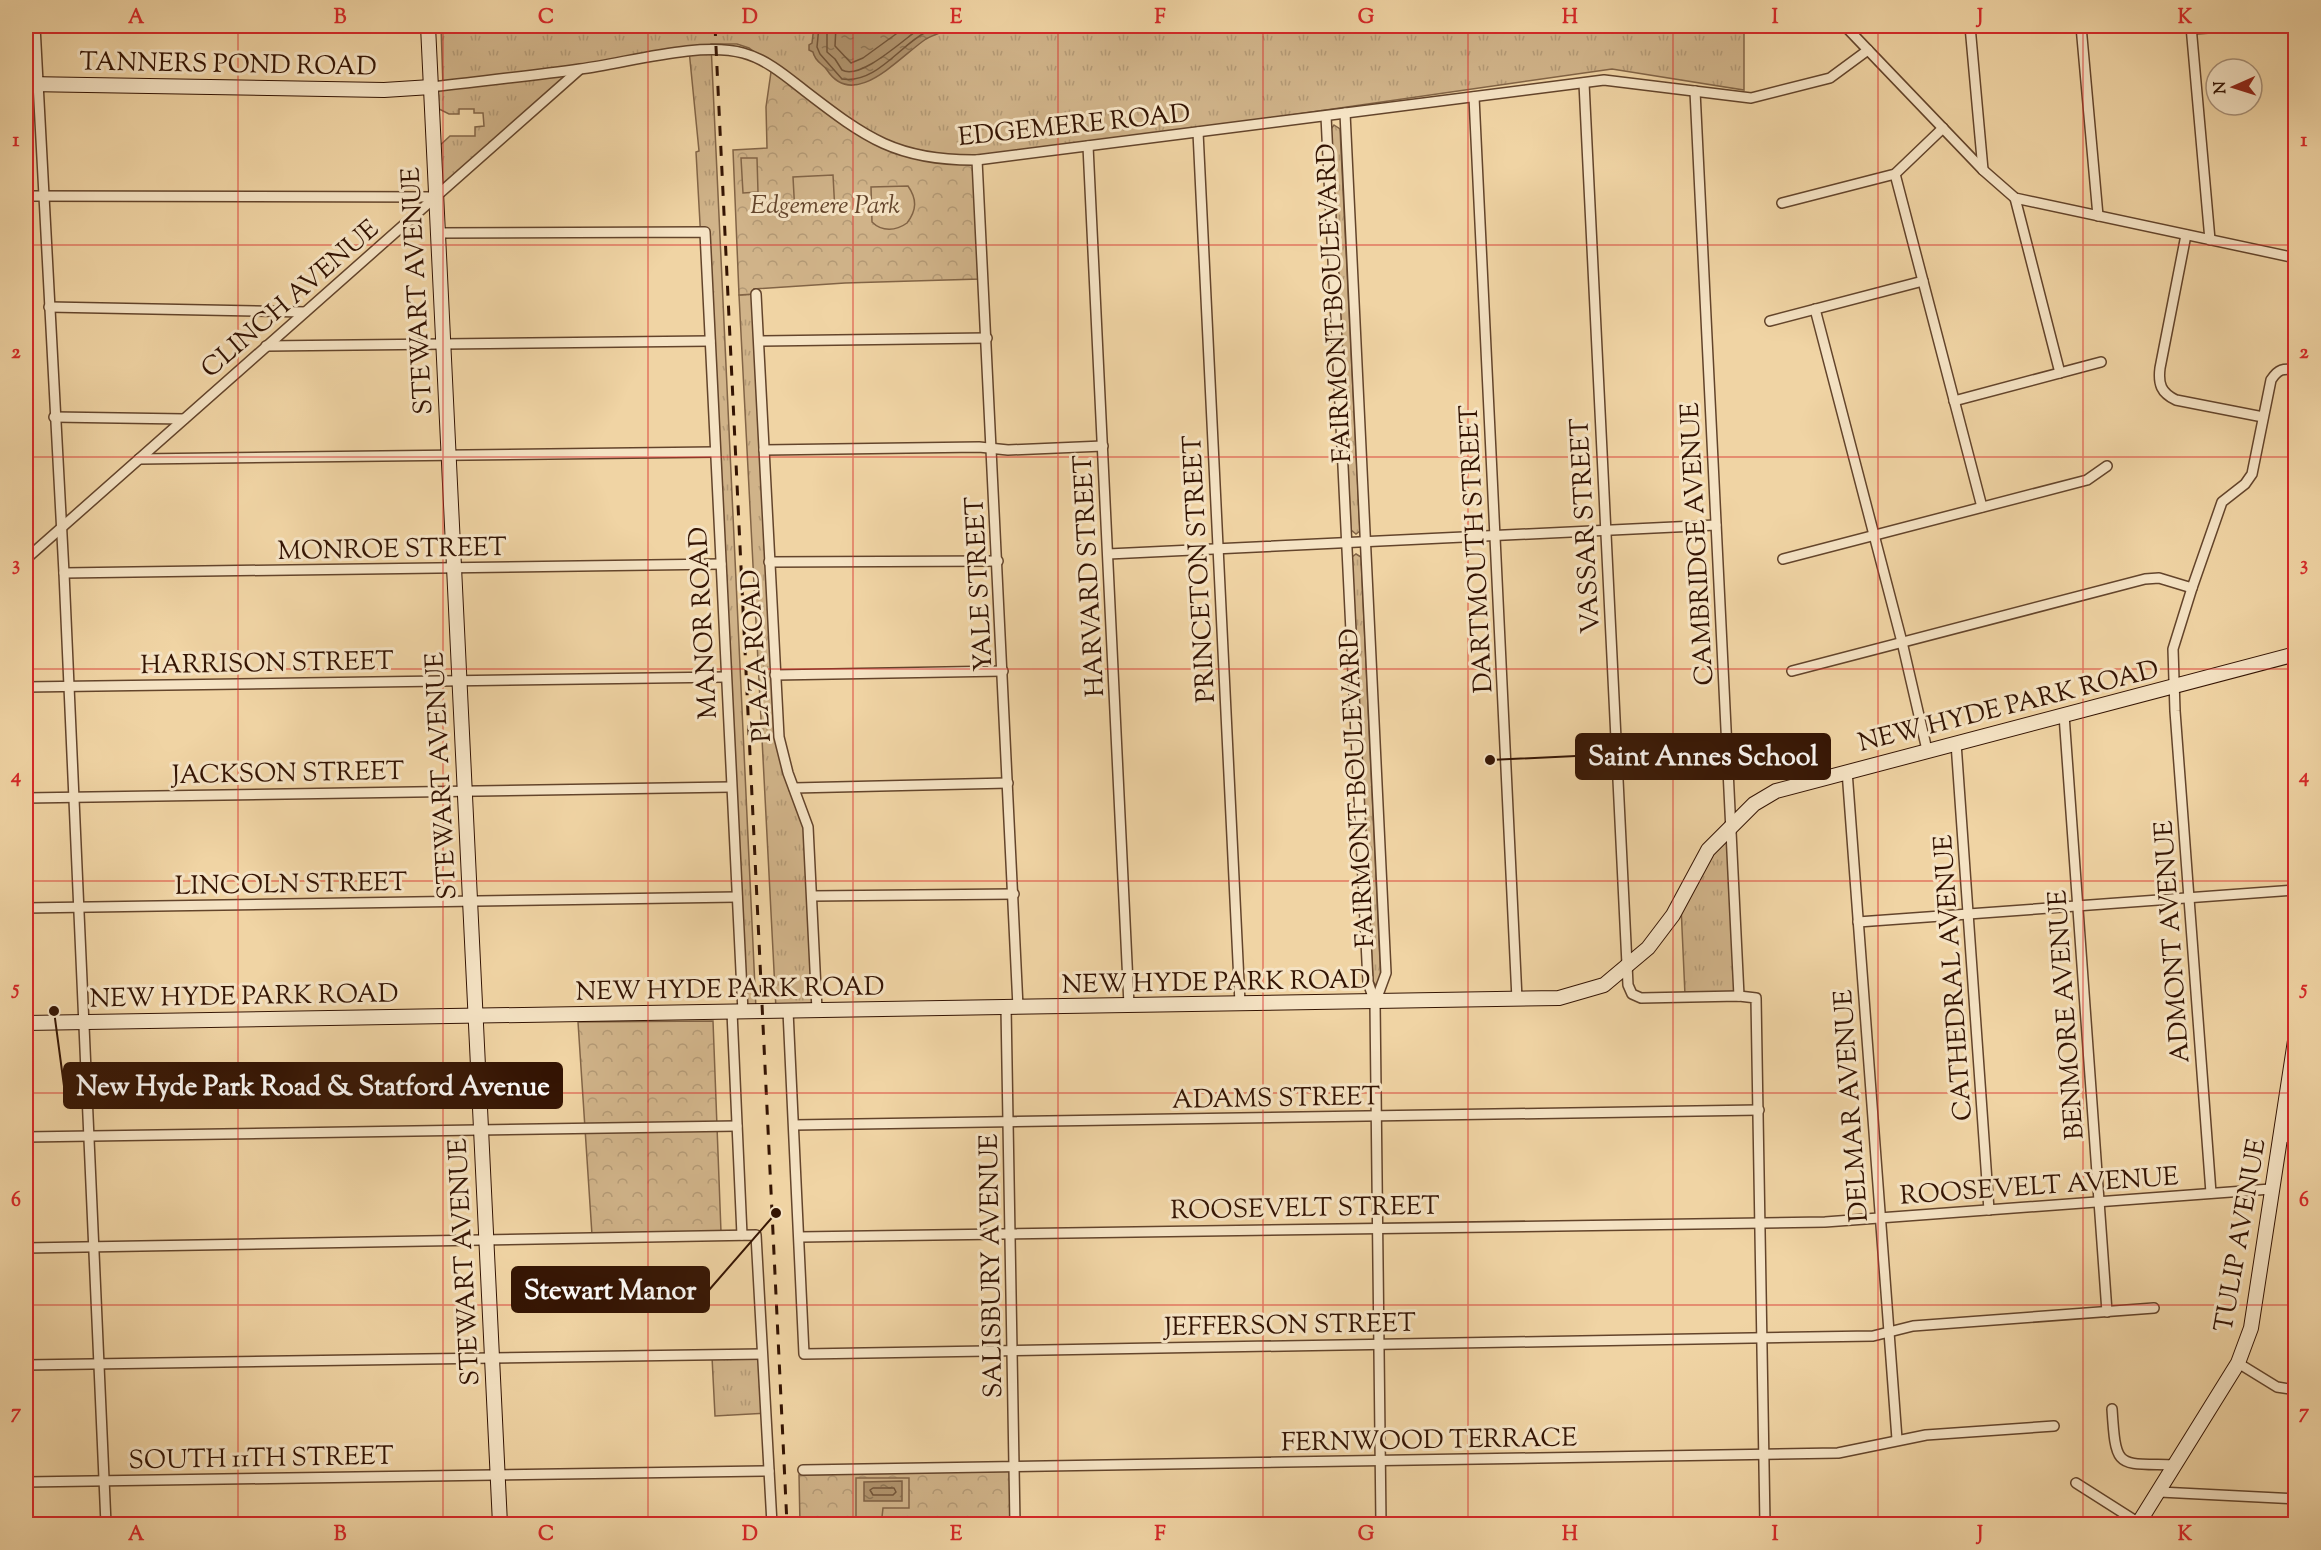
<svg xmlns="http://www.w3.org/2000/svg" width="2321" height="1550" font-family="'Sorts Mill Goudy',serif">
<defs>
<pattern id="grass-tufts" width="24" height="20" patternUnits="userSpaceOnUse" patternTransform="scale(1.5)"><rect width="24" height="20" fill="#d0b389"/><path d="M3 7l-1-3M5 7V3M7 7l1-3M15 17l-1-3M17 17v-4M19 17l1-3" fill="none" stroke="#b39975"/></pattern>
<pattern id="forest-crowns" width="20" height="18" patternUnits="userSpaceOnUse" patternTransform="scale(1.5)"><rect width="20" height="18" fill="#d0b389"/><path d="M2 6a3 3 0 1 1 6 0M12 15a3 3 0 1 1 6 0" fill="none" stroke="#b39975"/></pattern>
<pattern id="water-ripples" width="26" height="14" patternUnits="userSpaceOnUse" patternTransform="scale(1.5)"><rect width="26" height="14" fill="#b0936d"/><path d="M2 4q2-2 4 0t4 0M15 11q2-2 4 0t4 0" fill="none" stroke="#907757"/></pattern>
</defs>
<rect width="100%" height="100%" fill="#f0d4a4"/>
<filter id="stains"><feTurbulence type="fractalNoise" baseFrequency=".00333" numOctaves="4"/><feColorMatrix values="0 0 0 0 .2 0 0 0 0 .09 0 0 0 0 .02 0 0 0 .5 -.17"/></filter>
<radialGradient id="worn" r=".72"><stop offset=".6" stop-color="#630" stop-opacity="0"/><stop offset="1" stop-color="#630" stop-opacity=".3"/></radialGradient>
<g fill="url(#grass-tufts)" stroke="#826446" stroke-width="1.5">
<path d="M441 26H1744V90L1612 69 977 160 910 154 851 126 749 48 737 44H711L756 1009 744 1010 696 152 699 151 689 50 580 68 439 191 437 148 450 136H475V127L484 126 483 113H474V109H459V114H449L435 107 434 89 443 87Z"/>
<path d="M1334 125 1340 129 1360 531 1356 534 1351 530 1331 129Z"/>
<path d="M754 294 780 748 807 822 818 1008 776 1009 739 295Z"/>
<path d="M1356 554 1361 557 1381 983 1378 987 1373 982 1352 557Z"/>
<path d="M1727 832 1736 993 1685 995 1681 906Z"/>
<path d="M767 1356 770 1413 715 1416 712 1357Z"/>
</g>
<g fill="url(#forest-crowns)" stroke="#826446" stroke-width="1.5">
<path d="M772 65 851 126 910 154 974 159 980 279 845 283 754 289V294L739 295 733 150 767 148 766 107Z"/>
<path d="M713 1021 721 1232 592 1235 578 1022Z"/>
<path d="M1011 1471 1012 1524H800L799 1475Z"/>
</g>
<g fill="#d0b389" stroke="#826446" stroke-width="1.5">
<path d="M741 158H757L758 192 743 193Z"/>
<path d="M833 175 835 212 795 214 793 177Z"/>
<path d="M908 186C917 199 917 210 907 223 896 231 882 232 872 222L871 187Z"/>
<path d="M856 1478H909V1508H883L882 1517H877V1524H856Z"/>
</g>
<g fill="url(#water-ripples)" stroke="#7e6043" stroke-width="1.5">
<path d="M814 26H955C946 31 935 34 926 39 898 58 854 111 827 70 822 63 815 62 813 52L809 50V45L812 43Z"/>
<path d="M902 1481V1501H864V1482Z"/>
</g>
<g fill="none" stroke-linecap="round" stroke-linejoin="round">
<g stroke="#725438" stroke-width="1.5">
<path d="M819 26 817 47 820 54 842 79C876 84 899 46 926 32 932 29 938 28 944 26"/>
<path d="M827 26V52L835 59 842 70C861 81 906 37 923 26"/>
<path d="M836 26 835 46 851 63 863 58 907 26"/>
<path d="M873 1488H894L896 1492 893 1495H873L870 1490Z"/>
</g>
<g stroke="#63442b" stroke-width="12">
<g id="street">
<path d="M35 26 64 573 106 1524"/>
<path d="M1845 26 1983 170 2015 198 2296 258"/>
<path d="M1970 26 1983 170"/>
<path d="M2081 26 2098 216"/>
<path d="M2191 26 2210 240"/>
<path d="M2192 29 2239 26"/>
<path d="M1584 83 1628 985 1632 994 1641 998 1739 996 1756 998 1765 1524"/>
<path d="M431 87C480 81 531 76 580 69 627 63 699 41 743 53 766 59 786 76 805 91 866 138 897 161 977 160L1604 80 1751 98 1830 78 1868 50"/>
<path d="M1695 91 1739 996"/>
<path d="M1474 97 1517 999"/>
<path d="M1345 113 1386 973 1375 1003"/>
<path d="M1326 116 1368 982 1375 1003 1381 1524"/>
<path d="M1198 132 1240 1003"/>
<path d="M1088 146 1129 1005"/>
<path d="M977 160 1018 1007"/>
<path d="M1895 174 1982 507"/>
<path d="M26 196 436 197"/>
<path d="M2015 198 2060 373"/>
<path d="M1782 203 1895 174 1943 128"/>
<path d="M438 233 705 232 743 1012"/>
<path d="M2186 235 2160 368C2158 384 2161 393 2176 400L2263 417"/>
<path d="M756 294 779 737 788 773 808 827 817 1010"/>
<path d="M49 307 305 312"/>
<path d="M1815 309 1902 642 1927 750"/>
<path d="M1770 321 1923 281"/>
<path d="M759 341 987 338"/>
<path d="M266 346 710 341"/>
<path d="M1954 401 2101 362"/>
<path d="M54 417 184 419"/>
<path d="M764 450 979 447 1008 450 1103 446"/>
<path d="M139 459 715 452"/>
<path d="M1108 554 1716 525"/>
<path d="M26 559 579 70"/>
<path d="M1783 559 2087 480 2107 466"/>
<path d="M769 562 998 561"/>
<path d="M64 573 721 564"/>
<path d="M1792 671 2145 579 2159 578 2192 588"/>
<path d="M775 675 1003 671"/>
<path d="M26 687 726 677"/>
<path d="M2064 715 2107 1312"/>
<path d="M1956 743 1989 1210"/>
<path d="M1847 771 1897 1439"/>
<path d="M794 788 1008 783"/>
<path d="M26 798 731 787"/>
<path d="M812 896 1014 894"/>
<path d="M26 908 737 897"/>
<path d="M1858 922 2296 890"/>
<path d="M1006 1007 1015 1524"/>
<path d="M788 1011 804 1354 1873 1336 1913 1326 2154 1308"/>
<path d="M732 1012 742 1235"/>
<path d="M794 1125 1759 1110"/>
<path d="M26 1137 737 1126"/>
<path d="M2280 1137 2296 1138"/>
<path d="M2211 1193 2175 711 2173 649 2192 588 2222 502 2245 484 2252 474 2271 380C2278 369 2283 368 2296 370"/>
<path d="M800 1237 1825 1222 2271 1189"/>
<path d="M26 1248 756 1235 772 1524"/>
<path d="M2238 1363 2277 1387 2296 1390"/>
<path d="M26 1365 762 1354"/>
<path d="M2112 1409C2116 1471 2117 1463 2175 1465"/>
<path d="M803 1470 1838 1453 1926 1435 2054 1426"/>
<path d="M26 1482 769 1471"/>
<path d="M2076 1483 2139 1523"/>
<path d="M2160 1492 2296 1499"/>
</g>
</g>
<g stroke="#341403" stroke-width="16">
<g id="secondary">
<path d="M428 26 500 1524"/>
<path d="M26 84 384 90 431 87"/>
<path d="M26 1023 1559 998 1604 985 1648 948 1673 915 1708 850 1754 804 1776 791 2296 654"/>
<path d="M2138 1524 2238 1363 2251 1328 2296 1034"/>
</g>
</g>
<use href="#street" stroke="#f5e3c4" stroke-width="9"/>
<use href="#secondary" stroke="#f5e3c4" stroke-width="14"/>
<path stroke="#341403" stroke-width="3" stroke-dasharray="10 10" stroke-linecap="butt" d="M715 26 787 1524"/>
</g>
<path fill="none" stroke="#d62828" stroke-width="1.5" stroke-opacity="0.55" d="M238 26V1524M443 26V1524M648 26V1524M853 26V1524M1058 26V1524M1263 26V1524M1468 26V1524M1673 26V1524M1878 26V1524M2083 26V1524M26 245H2296M26 457H2296M26 669H2296M26 881H2296M26 1093H2296M26 1305H2296"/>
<g text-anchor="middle" stroke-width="6" stroke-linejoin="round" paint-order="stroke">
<g font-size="26" fill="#341403" stroke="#f5e3c4">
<text transform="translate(228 63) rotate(1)" y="9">TANNERS POND ROAD</text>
<text transform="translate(1074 124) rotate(-6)" y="9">EDGEMERE ROAD</text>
<text transform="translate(416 291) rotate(-93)" y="9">STEWART AVENUE</text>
<text transform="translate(289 298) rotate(-41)" y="9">CLINCH AVENUE</text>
<text transform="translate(1333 303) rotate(-93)" y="9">FAIRMONT BOULEVARD</text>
<text transform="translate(1584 526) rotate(-93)" y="9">VASSAR STREET</text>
<text transform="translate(1696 544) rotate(-93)" y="9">CAMBRIDGE AVENUE</text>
<text transform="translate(392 548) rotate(-1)" y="9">MONROE STREET</text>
<text transform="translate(1475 549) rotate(-93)" y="9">DARTMOUTH STREET</text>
<text transform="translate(1198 569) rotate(-93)" y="9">PRINCETON STREET</text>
<text transform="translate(1088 576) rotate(-93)" y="9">HARVARD STREET</text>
<text transform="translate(978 584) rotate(-93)" y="9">YALE STREET</text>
<text transform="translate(702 623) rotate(-93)" y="9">MANOR ROAD</text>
<text transform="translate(755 656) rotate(-94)" y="9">PLAZA ROAD</text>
<text transform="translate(267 662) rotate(-1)" y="9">HARRISON STREET</text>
<text transform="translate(2008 705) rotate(-14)" y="9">NEW HYDE PARK ROAD</text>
<text transform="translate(288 772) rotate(-1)" y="9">JACKSON STREET</text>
<text transform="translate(440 776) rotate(-93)" y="9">STEWART AVENUE</text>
<text transform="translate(1356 788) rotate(-93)" y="9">FAIRMONT BOULEVARD</text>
<text transform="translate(291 883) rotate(-1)" y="9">LINCOLN STREET</text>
<text transform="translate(2171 942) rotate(-94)" y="9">ADMONT AVENUE</text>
<text transform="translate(1952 978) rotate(-94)" y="9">CATHEDRAL AVENUE</text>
<text transform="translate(1216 981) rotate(-1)" y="9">NEW HYDE PARK ROAD</text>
<text transform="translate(730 988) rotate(-1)" y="9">NEW HYDE PARK ROAD</text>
<text transform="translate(244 995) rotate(-1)" y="9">NEW HYDE PARK ROAD</text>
<text transform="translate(2065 1015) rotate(-94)" y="9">BENMORE AVENUE</text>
<text transform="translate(1276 1097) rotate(-1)" y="9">ADAMS STREET</text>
<text transform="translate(1850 1106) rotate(-94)" y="9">DELMAR AVENUE</text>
<text transform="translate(2039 1185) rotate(-4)" y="9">ROOSEVELT AVENUE</text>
<text transform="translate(1305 1207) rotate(-1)" y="9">ROOSEVELT STREET</text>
<text transform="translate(2239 1235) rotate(-80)" y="9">TULIP AVENUE</text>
<text transform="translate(463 1262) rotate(-93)" y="9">STEWART AVENUE</text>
<text transform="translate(990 1266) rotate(-91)" y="9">SALISBURY AVENUE</text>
<text transform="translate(1290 1324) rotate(-1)" y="9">JEFFERSON STREET</text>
<text transform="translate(1429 1439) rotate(-1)" y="9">FERNWOOD TERRACE</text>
<text transform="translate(261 1457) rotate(-1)" y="9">SOUTH 11TH STREET</text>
</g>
<g font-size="26" font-style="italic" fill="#63442b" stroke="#f5e3c4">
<text x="825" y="213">Edgemere Park</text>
</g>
</g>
<path fill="none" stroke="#341403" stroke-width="2" d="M1490 760L1576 756M54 1011L64 1086M776 1213L709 1290"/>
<g fill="#341403" stroke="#f5e3c4" stroke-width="2">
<circle cx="1490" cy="760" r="6"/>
<circle cx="54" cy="1011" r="6"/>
<circle cx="776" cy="1213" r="6"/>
</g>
<g fill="#341403" stroke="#341403" stroke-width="2">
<rect x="1576" y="734" width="254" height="45" rx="6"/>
<rect x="64" y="1063" width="498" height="45" rx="6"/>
<rect x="512" y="1267" width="197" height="45" rx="6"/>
</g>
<g font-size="27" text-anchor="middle" font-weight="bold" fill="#fff">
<text x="1703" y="765">Saint Annes School</text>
<text x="313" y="1095">New Hyde Park Road &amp; Statford Avenue</text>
<text x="610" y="1299">Stewart Manor</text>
</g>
<rect width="2321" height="1550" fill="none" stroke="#f0d4a4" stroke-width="66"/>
<g transform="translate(2234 87) rotate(267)"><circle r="28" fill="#f5e3c4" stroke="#a89077" stroke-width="1.5"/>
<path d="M0-4.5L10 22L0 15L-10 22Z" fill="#8f2418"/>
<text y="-9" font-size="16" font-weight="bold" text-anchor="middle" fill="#341403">N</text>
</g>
<rect x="33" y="33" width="2255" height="1484" fill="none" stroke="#d62828" stroke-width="2"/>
<g font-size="20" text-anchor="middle" font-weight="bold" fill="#d62828">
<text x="136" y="23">A</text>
<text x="340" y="23">B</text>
<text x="546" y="23">C</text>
<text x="750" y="23">D</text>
<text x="956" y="23">E</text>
<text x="1160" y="23">F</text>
<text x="1366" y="23">G</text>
<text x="1570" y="23">H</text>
<text x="1775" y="23">I</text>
<text x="1980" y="23">J</text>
<text x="2185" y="23">K</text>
<text x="16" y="146">1</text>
<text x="2304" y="146">1</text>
<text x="16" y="358">2</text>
<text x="2304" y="358">2</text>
<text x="16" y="570">3</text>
<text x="2304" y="570">3</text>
<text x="16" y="782">4</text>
<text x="2304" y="782">4</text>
<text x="16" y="994">5</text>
<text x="2304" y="994">5</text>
<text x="16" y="1206">6</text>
<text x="2304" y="1206">6</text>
<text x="16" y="1418">7</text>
<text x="2304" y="1418">7</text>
<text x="136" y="1540">A</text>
<text x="340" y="1540">B</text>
<text x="546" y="1540">C</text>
<text x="750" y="1540">D</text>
<text x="956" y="1540">E</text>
<text x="1160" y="1540">F</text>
<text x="1366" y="1540">G</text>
<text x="1570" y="1540">H</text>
<text x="1775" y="1540">I</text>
<text x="1980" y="1540">J</text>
<text x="2185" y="1540">K</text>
</g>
<rect width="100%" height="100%" filter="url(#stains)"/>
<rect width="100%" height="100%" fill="url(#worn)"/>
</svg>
